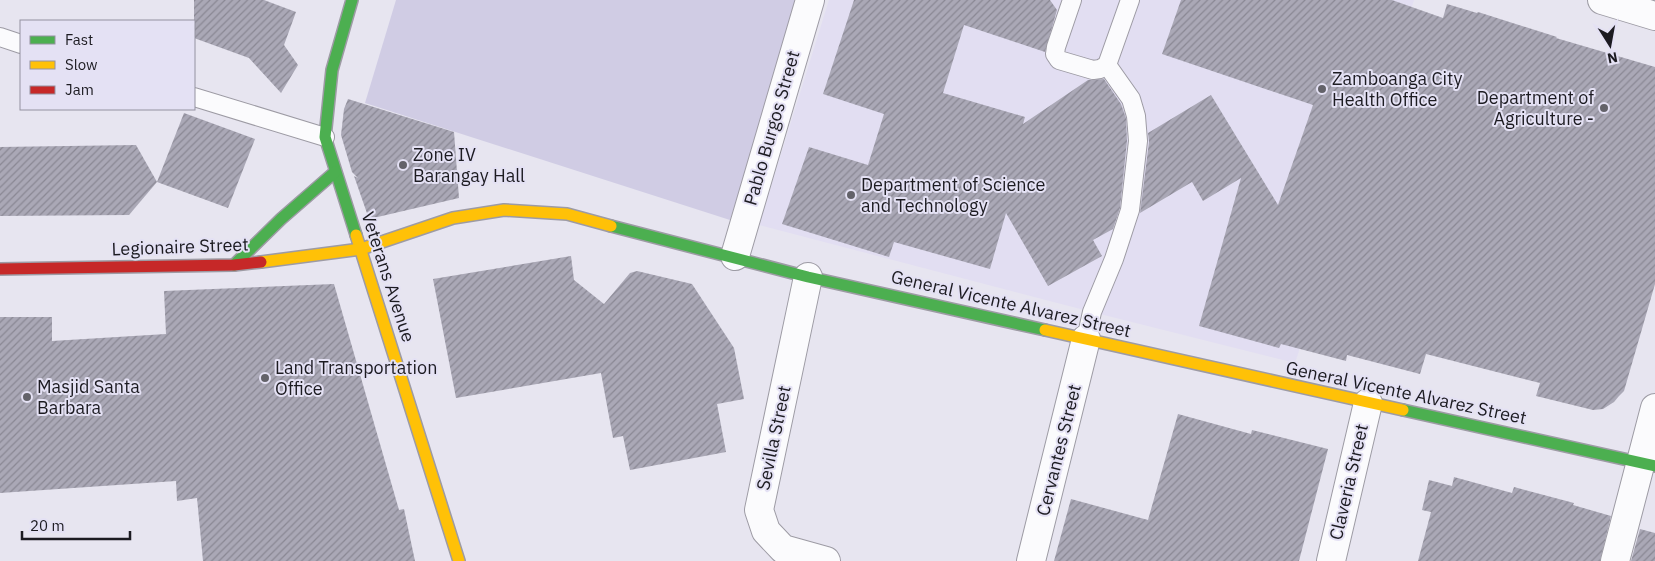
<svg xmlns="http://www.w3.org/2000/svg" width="1655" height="561" font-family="'IBM Plex Sans',sans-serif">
<defs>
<pattern id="building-hatch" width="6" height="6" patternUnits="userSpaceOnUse" patternTransform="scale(1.25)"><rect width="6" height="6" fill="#aaa8b6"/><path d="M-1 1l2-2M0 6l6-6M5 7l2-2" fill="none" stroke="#8a8894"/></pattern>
</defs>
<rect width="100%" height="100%" fill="#e7e5f0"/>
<path fill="#e2def2" d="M829 0H1414L1295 363 1092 312 759 225Z"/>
<path fill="#d0cce4" d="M396 0H800L730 220 365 103Z"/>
<g fill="url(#building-hatch)">
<path d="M194 0H264L296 12 284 45 298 65 281 93 249 58 194 38Z"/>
<path d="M854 0H1050L1057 10 1045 52 964 25 943 93 1025 117 1023 124 1088 80 1104 79 1121 104 1126 118 1127 141 1120 208 1113 229 1093 240 1102 256 1048 286 1006 213 990 269 894 242 889 257 782 224 809 147 868 165 884 114 823 94Z"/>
<path d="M1181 0H1392L1443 18 1447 4 1477 13 1478 12 1557 37 1556 38 1655 67V284L1624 391 1619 396 1614 402 1603 409 1593 410 1536 396 1540 383 1426 354 1420 374 1347 355 1346 361 1281 344 1279 348 1199 326 1241 178 1203 201 1192 182 1140 213 1149 142 1148 133 1211 95 1278 205 1313 105 1162 54Z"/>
<path d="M348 99 454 132 459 198 369 219 354 176 358 178 352 172 341 135 344 109Z"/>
<path d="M184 113 255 139 228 208 157 182Z"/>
<path d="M136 145 157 182 129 215 0 216V147Z"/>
<path d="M571 256 574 280 604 304 630 273 637 271 692 284 734 348 744 399 717 404 726 452 630 470 623 436 613 438 601 373 456 398 433 279Z"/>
<path d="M334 284 399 510 404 509 415 561H203L197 498 177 501 176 481 0 493V317H52V341L166 334 164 291Z"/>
<path d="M1178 414 1251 434 1252 430 1328 449 1299 561H1054L1071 499 1148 520Z"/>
<path d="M1454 477 1512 493 1514 487 1574 503 1573 505 1611 516 1600 561H1418L1431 512 1422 510 1429 480 1452 486Z"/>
<path d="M1640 529 1655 533V561H1631Z"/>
</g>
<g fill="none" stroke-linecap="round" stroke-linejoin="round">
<g stroke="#9d9ba4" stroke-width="20">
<g id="lane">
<path d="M1072 0 1056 47 1055 54 1059 60 1093 70 1100 69 1107 65 1130 0"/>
<path d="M0 37 21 44"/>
<path d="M194 97 325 137"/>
<path d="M1086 339 1092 312 1114 259 1130 210 1138 141 1136 116 1131 99 1107 65"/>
</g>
</g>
<g stroke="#9d9ba4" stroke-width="30">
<g id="street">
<path d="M1602 0 1655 16"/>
<path d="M735 256 810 0"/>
<path d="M808 277 759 510 766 531 783 549 826 561"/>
<path d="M1031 561 1086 339"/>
<path d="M1331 561 1368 403"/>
<path d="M1615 561 1655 408"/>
</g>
</g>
<g stroke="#9d9ba4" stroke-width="14">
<g id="fast">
<path d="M352 0 332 70 325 137 356 235"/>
<path d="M611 226 808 277 1045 330"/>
<path d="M234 265 281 219 335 172"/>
<path d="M1403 410 1655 466"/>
</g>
</g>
<g stroke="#9d9ba4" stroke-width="14">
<g id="slow">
<path d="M356 235 459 561"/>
<path d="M261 262 361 249 453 218 504 210 567 214 611 226"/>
<path d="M1045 330 1403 410"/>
</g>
</g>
<g stroke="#9d9ba4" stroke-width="14">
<path id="jam" d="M0 269 234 265 261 262"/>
</g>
<use href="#lane" stroke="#fbfbfd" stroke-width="18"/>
<use href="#street" stroke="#fbfbfd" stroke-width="28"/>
<use href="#fast" stroke="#4caf50" stroke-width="11"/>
<use href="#slow" stroke="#ffc107" stroke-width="11"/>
<use href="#jam" stroke="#c62828" stroke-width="11"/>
</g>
<g fill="#636269" stroke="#e4e1f4" stroke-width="2">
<circle cx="1322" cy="89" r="5"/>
<circle cx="1604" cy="108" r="5"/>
<circle cx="403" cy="165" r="5"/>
<circle cx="851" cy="195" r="5"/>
<circle cx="265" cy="378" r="5"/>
<circle cx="27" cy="397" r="5"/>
</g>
<g text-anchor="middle" stroke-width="4" stroke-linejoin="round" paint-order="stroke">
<g font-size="18" fill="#1c1b21" stroke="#e4e1f4" text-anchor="start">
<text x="1332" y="85">Zamboanga City<tspan x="1332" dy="21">Health Office</tspan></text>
<text x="1594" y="104" text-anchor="end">Department of<tspan x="1594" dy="21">Agriculture -</tspan></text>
<text x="413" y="161">Zone IV<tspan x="413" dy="21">Barangay Hall</tspan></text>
<text x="861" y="191">Department of Science<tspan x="861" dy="21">and Technology</tspan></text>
<text x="275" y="374">Land Transportation<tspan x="275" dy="21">Office</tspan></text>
<text x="37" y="393">Masjid Santa<tspan x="37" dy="21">Barbara</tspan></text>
</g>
<g font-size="18" fill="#1c1b21" stroke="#e4e1f4">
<text transform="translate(772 128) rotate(-74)" y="6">Pablo Burgos Street</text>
<text transform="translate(180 247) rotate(-2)" y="6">Legionaire Street</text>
<text transform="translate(388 277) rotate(72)" y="6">Veterans Avenue</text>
<text transform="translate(1011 304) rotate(13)" y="6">General Vicente Alvarez Street</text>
<text transform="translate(1406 393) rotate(12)" y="6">General Vicente Alvarez Street</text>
<text transform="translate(774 438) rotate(-78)" y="6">Sevilla Street</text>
<text transform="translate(1059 450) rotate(-76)" y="6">Cervantes Street</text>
<text transform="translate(1349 482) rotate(-77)" y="6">Claveria Street</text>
</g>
</g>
<rect x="20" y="20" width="175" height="90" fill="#e4e1f4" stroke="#9492a0"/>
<rect x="30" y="36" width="25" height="8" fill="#4caf50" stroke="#9492a0"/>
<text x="65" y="45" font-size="15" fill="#1c1b21">Fast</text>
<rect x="30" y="61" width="25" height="8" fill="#ffc107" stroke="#9492a0"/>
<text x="65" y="70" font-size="15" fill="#1c1b21">Slow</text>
<rect x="30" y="86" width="25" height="8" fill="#c62828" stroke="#9492a0"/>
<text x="65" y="95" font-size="15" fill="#1c1b21">Jam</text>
<g transform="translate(1610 45) rotate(169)" stroke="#e4e1f4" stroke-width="4" paint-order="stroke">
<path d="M0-4L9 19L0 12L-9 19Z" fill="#1c1b21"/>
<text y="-8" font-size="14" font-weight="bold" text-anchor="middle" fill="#1c1b21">N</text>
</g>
<path d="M22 531v8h108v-8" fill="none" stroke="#1c1b21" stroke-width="2.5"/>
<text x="30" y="531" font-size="15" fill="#1c1b21" stroke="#e4e1f4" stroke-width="4" paint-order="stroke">20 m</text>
</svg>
